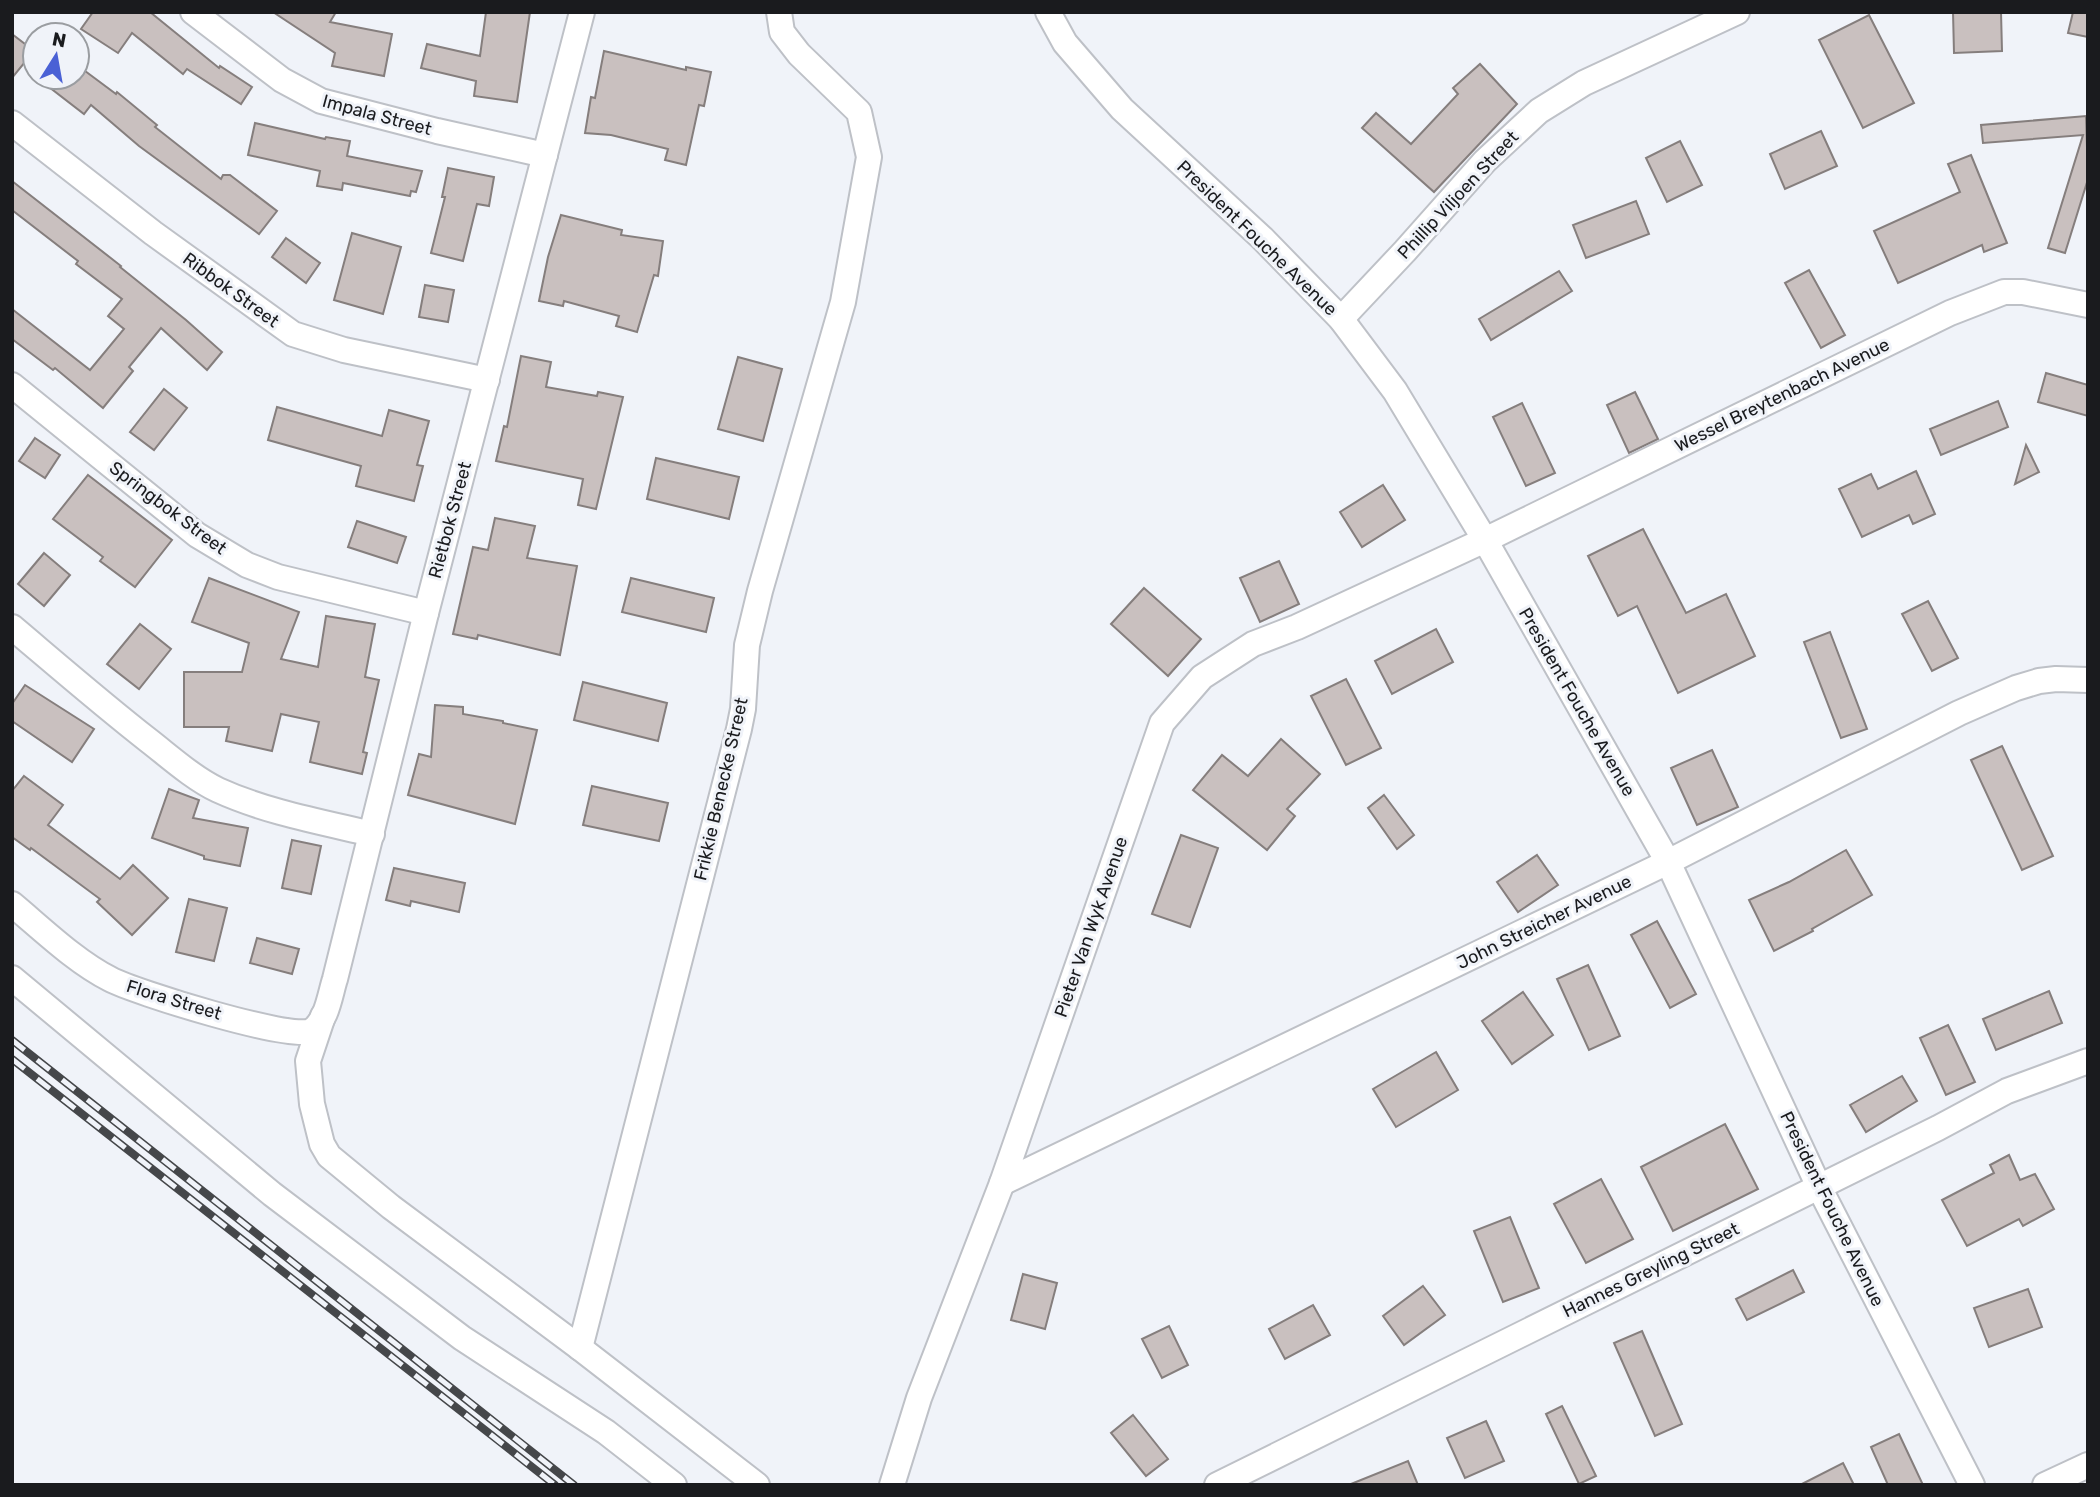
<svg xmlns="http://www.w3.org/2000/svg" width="2100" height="1497" font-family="Rubik,sans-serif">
<rect width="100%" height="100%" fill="#f0f3f9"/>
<g fill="#c9c0bf" stroke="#857e7d" stroke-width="2">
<path d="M93 12H150L219 68 220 66 252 87 241 104 187 69 183 74 132 33 118 53 81 29Z"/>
<path d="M273 12H336L330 22 392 34 384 76 332 66 335 53Z"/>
<path d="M486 12H530L517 102 474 96 476 81 421 68 427 44 480 56Z"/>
<path d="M1953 12H2001L2002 51 1954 53Z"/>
<path d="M2073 12H2088V37L2068 33Z"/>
<path d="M1869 15 1914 103 1863 128 1819 40Z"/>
<path d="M12 34 34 51 12 78Z"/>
<path d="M604 51 686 70V67L711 72 704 106 699 105 686 165 665 160 668 149 611 135 585 133 591 97 595 98Z"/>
<path d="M1480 64 1517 104 1434 192 1362 128 1376 113 1411 144 1458 94 1453 88Z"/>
<path d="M77 65 116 94 117 92 157 125 155 127 221 179 223 175H230L277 211 259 234 139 146 91 105 84 114 36 77H77Z"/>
<path d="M2086 116 2088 179 2065 253 2048 248 2083 135 1983 143 1981 125Z"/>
<path d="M255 123 325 139 326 137 350 141 347 156 422 171 416 192 411 191 410 196 343 183 342 190 317 186 320 171 248 155Z"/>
<path d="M1821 131 1837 166 1785 189 1770 154Z"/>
<path d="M1680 141 1702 185 1667 202 1646 158Z"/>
<path d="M1971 155 2007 243 1984 252 1982 245 1898 283 1874 231 1960 192 1948 164Z"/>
<path d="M448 168 494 177 489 206 477 204 463 261 431 253 445 197H442Z"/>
<path d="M12 181 121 266 120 267 186 320 222 352 207 370 161 328 129 367 133 371 103 408 55 368 53 370 12 339V309L90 370 124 329 108 316 122 299 76 264 78 261 12 210Z"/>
<path d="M1636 201 1649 234 1586 258 1573 225Z"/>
<path d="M561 215 622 230 621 235 663 241 658 276 654 275 637 332 616 326 619 316 564 301 563 306 539 301 548 257Z"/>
<path d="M352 233 401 247 383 314 334 300Z"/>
<path d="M286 238 320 263 306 283 272 257Z"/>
<path d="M1809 270 1845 335 1821 348 1785 283Z"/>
<path d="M1559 271 1572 291 1491 340 1479 319Z"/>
<path d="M425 285 454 290 448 322 419 317Z"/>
<path d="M521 356 551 362 546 387 597 396 598 392 623 397 596 509 578 505 583 479 496 461 504 426 507 427Z"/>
<path d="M738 357 782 369 763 441 718 429Z"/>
<path d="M2046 373 2088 385V416L2038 402Z"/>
<path d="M164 389 187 408 154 450 130 432Z"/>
<path d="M1635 392 1658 439 1629 453 1607 405Z"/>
<path d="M1998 401 2008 427 1941 455 1930 429Z"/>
<path d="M1522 403 1555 473 1526 486 1493 417Z"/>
<path d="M277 407 382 436 389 410 429 421 417 465 423 466 414 501 356 486 361 466 268 440Z"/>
<path d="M35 438 60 455 45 478 19 461Z"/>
<path d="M2026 445 2039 472 2015 484Z"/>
<path d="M656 458 739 477 729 519 647 499Z"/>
<path d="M1916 471 1935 514 1913 524 1909 515 1862 537 1839 489 1871 474 1878 489Z"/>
<path d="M88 475 172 540 135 587 100 561 103 557 53 519Z"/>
<path d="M1383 485 1405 520 1362 547 1340 512Z"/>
<path d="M495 518 535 526 527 558 577 566 560 655 478 635 477 639 453 634 473 547 488 550Z"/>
<path d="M357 521 406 537 397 563 348 547Z"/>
<path d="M1643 529 1686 613 1726 594 1755 656 1678 693 1637 606 1618 616 1588 556Z"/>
<path d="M44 553 70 575 44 606 18 584Z"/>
<path d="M1279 561 1299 604 1260 622 1240 578Z"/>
<path d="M209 578 299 612 281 659 318 667 326 616 375 624 365 677 379 680 363 752 367 753 362 774 310 762 319 722 281 714 272 751 226 741 229 727H184V672H242L249 643 192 622Z"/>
<path d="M631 578 714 598 706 632 622 612Z"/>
<path d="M1144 588 1201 639 1168 676 1111 624Z"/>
<path d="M1928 601 1958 658 1932 671 1902 614Z"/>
<path d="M140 624 171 649 139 689 107 664Z"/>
<path d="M1436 629 1453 662 1392 694 1375 661Z"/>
<path d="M1830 632 1867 729 1841 738 1804 642Z"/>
<path d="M1346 679 1381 748 1346 765 1311 696Z"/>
<path d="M583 682 667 703 658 741 574 720Z"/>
<path d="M25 685 94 729 72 762 12 721V704Z"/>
<path d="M435 705 463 707V714L503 721V723L537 730 515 824 408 795 419 754 431 757Z"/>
<path d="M1281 739 1320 774 1287 809 1295 816 1267 850 1193 790 1222 755 1248 776Z"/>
<path d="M2002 746 2053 856 2022 870 1971 760Z"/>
<path d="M1712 750 1738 807 1697 825 1671 768Z"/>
<path d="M24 776 63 805 48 825 120 879 133 865 168 898 132 935 97 902 100 899 31 848 30 850 12 837V791Z"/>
<path d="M592 786 668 803 659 841 583 825Z"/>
<path d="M169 789 199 800 193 818 248 828 240 866 204 859V856L152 838Z"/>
<path d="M1384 795 1414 835 1397 849 1368 808Z"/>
<path d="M1181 835 1218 848 1190 927 1152 914Z"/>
<path d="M292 840 321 846 311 894 282 888Z"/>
<path d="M1846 850 1872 895 1812 929 1813 931 1774 951 1749 900 1789 882Z"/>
<path d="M1537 855 1558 885 1518 912 1497 882Z"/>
<path d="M394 868 465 883 459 912 411 901 410 906 386 900Z"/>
<path d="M189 899 227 908 214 961 176 952Z"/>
<path d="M1657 921 1696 994 1670 1008 1631 935Z"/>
<path d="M257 938 299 949 292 974 250 963Z"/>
<path d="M1588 965 1620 1036 1589 1050 1557 979Z"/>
<path d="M2049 991 2062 1023 1996 1050 1983 1019Z"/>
<path d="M1523 992 1553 1035 1512 1064 1482 1021Z"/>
<path d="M1948 1025 1975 1082 1946 1095 1920 1038Z"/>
<path d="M1436 1052 1458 1090 1396 1127 1373 1089Z"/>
<path d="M1902 1076 1917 1101 1866 1132 1850 1105Z"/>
<path d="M1725 1124 1758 1189 1673 1231 1641 1167Z"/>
<path d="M2009 1155 2020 1180 2035 1174 2054 1209 2023 1226 2019 1219 1967 1246 1942 1200 1994 1173 1990 1165Z"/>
<path d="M1601 1179 1633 1239 1586 1263 1554 1204Z"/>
<path d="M1510 1217 1539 1288 1503 1302 1474 1231Z"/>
<path d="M1793 1270 1804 1292 1747 1320 1736 1299Z"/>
<path d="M1023 1274 1057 1283 1045 1329 1011 1320Z"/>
<path d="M1423 1286 1445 1315 1404 1345 1383 1316Z"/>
<path d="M2028 1289 2042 1327 1989 1347 1974 1308Z"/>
<path d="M1313 1305 1330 1335 1285 1359 1269 1329Z"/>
<path d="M1169 1326 1188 1365 1162 1378 1142 1339Z"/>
<path d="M1642 1331 1682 1424 1655 1436 1614 1343Z"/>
<path d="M1562 1406 1596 1476 1579 1484 1546 1414Z"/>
<path d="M1133 1415 1168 1459 1146 1476 1111 1433Z"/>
<path d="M1486 1421 1504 1461 1465 1478 1447 1438Z"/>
<path d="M1899 1434 1923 1485H1888L1871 1447Z"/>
<path d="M1408 1461 1418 1485H1351V1484Z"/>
<path d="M1843 1463 1854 1485H1800Z"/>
</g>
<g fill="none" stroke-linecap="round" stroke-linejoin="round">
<g stroke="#bec1c7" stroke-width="28">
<g id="minor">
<path d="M193 12 282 80 321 101 437 131 545 155"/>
<path d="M1048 12 1065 43 1122 109 1262 238 1341 319 1395 391 1485 540 1668 862 1819 1187 1972 1485"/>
<path d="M12 123 153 233 293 334 344 350 487 380"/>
<path d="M1341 319 1405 251 1485 161 1539 111 1584 83 1737 12"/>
<path d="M12 385 197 535 247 565 278 577 426 613"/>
<path d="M12 627C57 665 102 704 148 740 170 757 193 778 218 790 266 812 321 822 372 834"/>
<path d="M12 904C42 929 76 962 110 979 134 992 292 1041 311 1031 327 1022 330 994 335 979L426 613 582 12"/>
<path d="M12 978 272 1194 462 1338 606 1432 674 1485"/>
<path d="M323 1016 308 1061 312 1104 322 1144 329 1156 391 1207 580 1348 757 1485"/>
<path d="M1002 1183 1668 862 1959 713 2016 688 2039 681 2056 679 2088 680"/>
<path d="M580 1348 739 729 743 709 747 645 760 591 843 302 869 157 859 112 799 54 782 32 779 12"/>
<path d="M892 1485 919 1398 1002 1183 1162 723 1202 677 1253 644 1297 627 1485 540 1950 313 2004 292H2023L2088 305"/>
<path d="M1217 1485 1938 1128 2007 1091 2088 1061"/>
<path d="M2045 1485 2088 1465"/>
</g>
</g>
<use href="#minor" stroke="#fff" stroke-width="24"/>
<g stroke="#45474a" stroke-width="8">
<g id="rail">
<path d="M12 1040 574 1485"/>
<path d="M12 1059 555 1485"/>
</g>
</g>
<use href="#rail" stroke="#f0f3f9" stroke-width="5" stroke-dasharray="16" stroke-linecap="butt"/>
</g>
<g text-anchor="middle" stroke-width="6" stroke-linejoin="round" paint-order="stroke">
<g font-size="18" fill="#1a1b1e" stroke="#f0f3f9">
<text transform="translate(377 115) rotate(15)" y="6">Impala Street</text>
<text transform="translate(1458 195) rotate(-47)" y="6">Phillip Viljoen Street</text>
<text transform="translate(1257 238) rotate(44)" y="6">President Fouche Avenue</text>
<text transform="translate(231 290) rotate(36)" y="6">Ribbok Street</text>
<text transform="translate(1782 395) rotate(-26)" y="6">Wessel Breytenbach Avenue</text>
<text transform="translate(168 508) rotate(37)" y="6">Springbok Street</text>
<text transform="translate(450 520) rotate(-75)" y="6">Rietbok Street</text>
<text transform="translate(1577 702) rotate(60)" y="6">President Fouche Avenue</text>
<text transform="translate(721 789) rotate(-77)" y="6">Frikkie Benecke Street</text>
<text transform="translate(1544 922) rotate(-26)" y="6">John Streicher Avenue</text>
<text transform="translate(1091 927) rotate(-71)" y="6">Pieter Van Wyk Avenue</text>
<text transform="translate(174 1000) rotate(17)" y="6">Flora Street</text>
<text transform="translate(1832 1209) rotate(64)" y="6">President Fouche Avenue</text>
<text transform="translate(1651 1270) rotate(-26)" y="6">Hannes Greyling Street</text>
</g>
</g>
<rect width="2100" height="1497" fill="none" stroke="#1a1b1e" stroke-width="28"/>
<g transform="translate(56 56) rotate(11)"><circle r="33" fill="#f0f3f9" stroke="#9a9da1" stroke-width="2"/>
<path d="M0-5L12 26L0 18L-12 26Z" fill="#4a61d5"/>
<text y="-10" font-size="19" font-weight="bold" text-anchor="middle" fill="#1a1b1e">N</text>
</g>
</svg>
